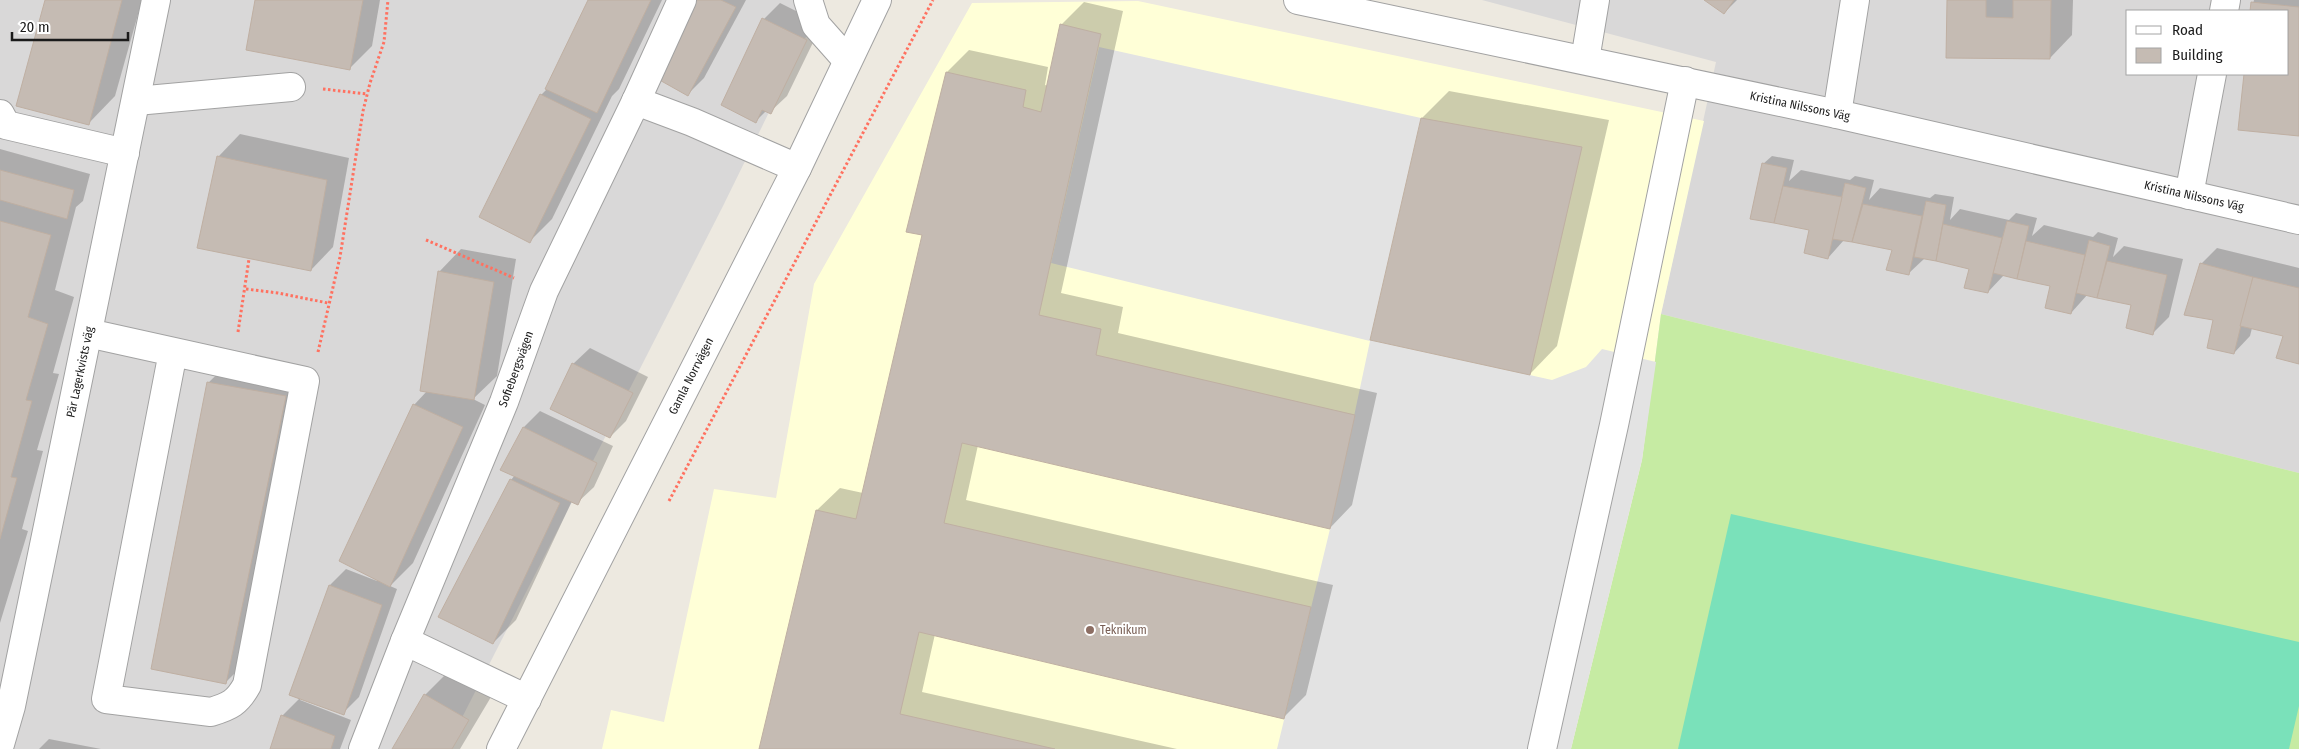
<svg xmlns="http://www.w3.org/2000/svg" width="2299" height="749" font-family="'Fira Sans Condensed',sans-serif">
<rect width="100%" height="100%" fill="#ede9e0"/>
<g fill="#d9d8d8" fill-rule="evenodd">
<path d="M0 0H824L723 206 446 749H0Z"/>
<path d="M1482 0H2299V473L1661 314 1716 62ZM2128 11H2288V74H2128Z"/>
</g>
<path fill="#ffffd7" d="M1138 1 1704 121 1661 314 1642 460 1571 749H602L611 710 664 722 714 489 776 498 814 284 972 3Z"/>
<path fill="#c6eba3" d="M1661 314 2299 473V749H1571L1642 460Z"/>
<path fill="#7ae1ba" d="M1731 514 2299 642V706L2289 749H1678Z"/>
<path fill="#e3e3e3" d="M1099 47 1421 118 1370 340 1552 380 1586 367 1602 349 1656 362 1642 460 1571 749H1277L1330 529 1370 341 1051 263Z"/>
<g fill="#0003">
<path d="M46 0H142L115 96 88 124Z"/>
<path d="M256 0H380L372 46 349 69Z"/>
<path d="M589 0H662L619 89 612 96 552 219 529 242 541 95 548 88Z"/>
<path d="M698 0H746L704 78 688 94Z"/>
<path d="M1706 0H1737L1724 13Z"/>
<path d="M1948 0H2073L2072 35 2050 58Z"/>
<path d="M2254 0H2299V135L2239 129 2245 74H2288V11H2251Z"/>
<path d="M1084 2 1123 11 1061 293 1123 307 1118 333 1377 393 1352 505 1330 528 978 445 966 500 1333 585 1306 695 1284 717 935 634 922 692 1177 749H761L817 510 840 488 863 493 923 234 947 72 969 50 1048 67 1045 85 1048 86 1061 25Z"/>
<path d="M780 3 822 24 787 96 770 112 767 110 756 121 764 19Z"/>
<path d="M1449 91 1609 120 1557 346 1530 374 1372 339 1422 118Z"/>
<path d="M240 134 349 158 333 247 311 270 218 157Z"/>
<path d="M0 149 90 174 83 201 76 207 55 290 74 297 53 373 59 374 37 450 43 451 22 529 28 531 0 623Z"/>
<path d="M1772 156 1794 160 1789 181 1801 170 1850 180 1855 176 1874 180 1869 200 1880 188 1930 198 1935 194 1954 197 1950 220 1960 209 2009 220 2016 213 2037 218 2032 236 2044 225 2093 237 2098 232 2118 238 2113 257 2124 246 2183 259 2169 317 2153 333 2132 304 2088 294 2071 313 2052 285 2004 275 1988 292 1971 268 1925 258 1908 274 1893 249 1844 240 1828 258 1811 229 1774 221 1763 164Z"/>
<path d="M2217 248 2299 268V362L2284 335 2252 328 2250 336 2234 353 2215 319 2201 264Z"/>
<path d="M461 249 516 259 497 376 473 399 485 405 413 563 390 586 397 589 359 697 343 713 300 698V700L351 720 340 749H272L282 716 300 698 291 695 330 585 346 569 377 581 378 579 414 405 427 391 439 272Z"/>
<path d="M590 348 648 377 626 421 610 437 552 408 573 364Z"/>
<path d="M236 356 313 369 253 655 226 682 208 383Z"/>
<path d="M540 411 613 446 594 487 577 503 572 501 516 620 493 643 511 480 515 475 524 427Z"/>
<path d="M448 672 491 697 460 749H393L425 695Z"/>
<path d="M49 739 101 749H39Z"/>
</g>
<g fill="#c5bbb3" stroke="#bfafa2">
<path d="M45 0H122L89 125 16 106Z"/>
<path d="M255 0H363L350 70 246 50Z"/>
<path d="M588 0H651L597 113 545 89Z"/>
<path d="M696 0H721L736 7 688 96 656 78Z"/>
<path d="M1704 0H1734L1724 14Z"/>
<path d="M1947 0H1986V17L2013 18V0H2051L2050 59 1946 58Z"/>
<path d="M2251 2 2299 7V136L2238 130 2244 74H2288V11H2250Z"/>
<path d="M762 18 807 40 771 114 762 110 756 123 721 105Z"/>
<path d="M1060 24 1101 34 1039 315 1101 329 1096 355 1355 415 1330 529 962 443 944 523 1311 607 1284 719 919 632 900 714 1055 749H759L816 510 856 519 922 235 906 232 946 72 1026 90 1023 107 1041 112Z"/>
<path d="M540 94 591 119 530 243 479 217Z"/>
<path d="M1421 118 1582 147 1530 375 1370 340Z"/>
<path d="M217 156 327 180 311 271 197 248Z"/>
<path d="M1762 163 1787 168 1774 223 1750 219Z"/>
<path d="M0 170 74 190 67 219 0 200Z"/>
<path d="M1845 183 1866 188 1852 242 1832 239Z"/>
<path d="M1783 186 1842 197 1828 259 1804 253 1809 230 1774 223Z"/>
<path d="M1926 201 1946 205 1936 261 1914 257Z"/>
<path d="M1863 204 1922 216 1909 275 1886 270 1892 250 1852 242Z"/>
<path d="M0 221 51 235 28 317 48 324 26 400 32 401 11 477 17 478 0 539Z"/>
<path d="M2007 221 2029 226 2017 279 1993 273Z"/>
<path d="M1943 224 2002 238 1988 293 1964 288 1969 269 1936 261Z"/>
<path d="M2089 240 2110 246 2097 298 2076 293Z"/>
<path d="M2026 241 2085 255 2071 314 2045 308 2050 286 2017 279Z"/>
<path d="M2107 261 2167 275 2153 335 2126 328 2131 305 2097 298Z"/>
<path d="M2200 263 2253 277 2234 354 2207 348 2213 320 2184 315Z"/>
<path d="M438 271 494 282 474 400 420 391Z"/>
<path d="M2253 277 2299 288V364L2276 358 2283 336 2240 326Z"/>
<path d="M572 363 633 393 610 438 550 409Z"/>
<path d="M207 382 286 396 226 684 151 669Z"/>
<path d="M413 404 463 427 390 587 339 561Z"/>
<path d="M523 427 597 463 578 505 500 470Z"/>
<path d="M510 479 560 503 493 644 438 617Z"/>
<path d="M329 585 382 605 344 715 289 695Z"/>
<path d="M424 694 469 720 452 749H392Z"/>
<path d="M281 715 335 736 331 749H270Z"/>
</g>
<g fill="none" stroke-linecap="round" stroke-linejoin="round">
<g stroke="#a2a2a2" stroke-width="30">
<g id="minor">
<path d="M808 0 816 25 847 60"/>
<path d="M1298 0 1837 114 2299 220"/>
<path d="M2224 11 2226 0"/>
<path d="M1585 60 1595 0"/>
<path d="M136 101 291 87"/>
<path d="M636 101 692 122 797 168"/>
<path d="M0 114 6 125 125 153"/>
<path d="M1837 114 1855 0"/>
<path d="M2189 195 2212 74"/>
<path d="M88 333 305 381 247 685C237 703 230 706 211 712L106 699 173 352"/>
<path d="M405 641 527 699"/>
<path d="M0 744 11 706 156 0"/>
<path d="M363 749 405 641 504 402 544 291 636 101 682 0"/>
<path d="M501 749 797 168 877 0"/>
<path d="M1542 749 1614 425 1685 81"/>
</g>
</g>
<g stroke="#ff7160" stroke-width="3" stroke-dasharray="2.5 2.5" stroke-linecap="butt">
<path d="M323 89 367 94"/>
<path d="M426 240 514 278"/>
<path d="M246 289 278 293 328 303"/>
<path d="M238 332 249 259"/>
<path d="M318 352 340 257 363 111 370 83 384 42 388 0"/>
<path d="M669 501 933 0"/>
</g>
<use href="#minor" stroke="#fff" stroke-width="28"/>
</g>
<circle fill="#8d6e63" stroke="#fff" stroke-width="2" cx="1090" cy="630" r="5"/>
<g text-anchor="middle" stroke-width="4" stroke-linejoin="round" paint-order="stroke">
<g font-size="12" fill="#1b1b1b" stroke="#fff">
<text transform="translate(1800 106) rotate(12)" y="4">Kristina Nilssons Väg</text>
<text transform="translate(2194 196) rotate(13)" y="4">Kristina Nilssons Väg</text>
<text transform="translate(516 369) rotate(-70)" y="4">Sofiebergsvägen</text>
<text transform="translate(80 372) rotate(-78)" y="4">Pär Lagerkvists väg</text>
<text transform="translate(691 376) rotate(-63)" y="4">Gamla Norrvägen</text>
</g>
<g font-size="12" fill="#785e54" stroke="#fff" text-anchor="start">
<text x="1100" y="634">Teknikum</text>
</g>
</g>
<rect x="2126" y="10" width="162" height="65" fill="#ffffff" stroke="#a4a4a4"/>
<rect x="2136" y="26" width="25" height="8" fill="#ffffff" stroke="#a4a4a4"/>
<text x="2172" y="35" font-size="15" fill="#1b1b1b">Road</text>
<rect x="2136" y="48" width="25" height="15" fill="#c5bbb3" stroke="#a4a4a4"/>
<text x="2172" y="60" font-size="15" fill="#1b1b1b">Building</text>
<path d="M12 32v8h116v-8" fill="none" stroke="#1b1b1b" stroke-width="2.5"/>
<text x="20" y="32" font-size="15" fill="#1b1b1b" stroke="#ffffff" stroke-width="4" paint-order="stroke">20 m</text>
</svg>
